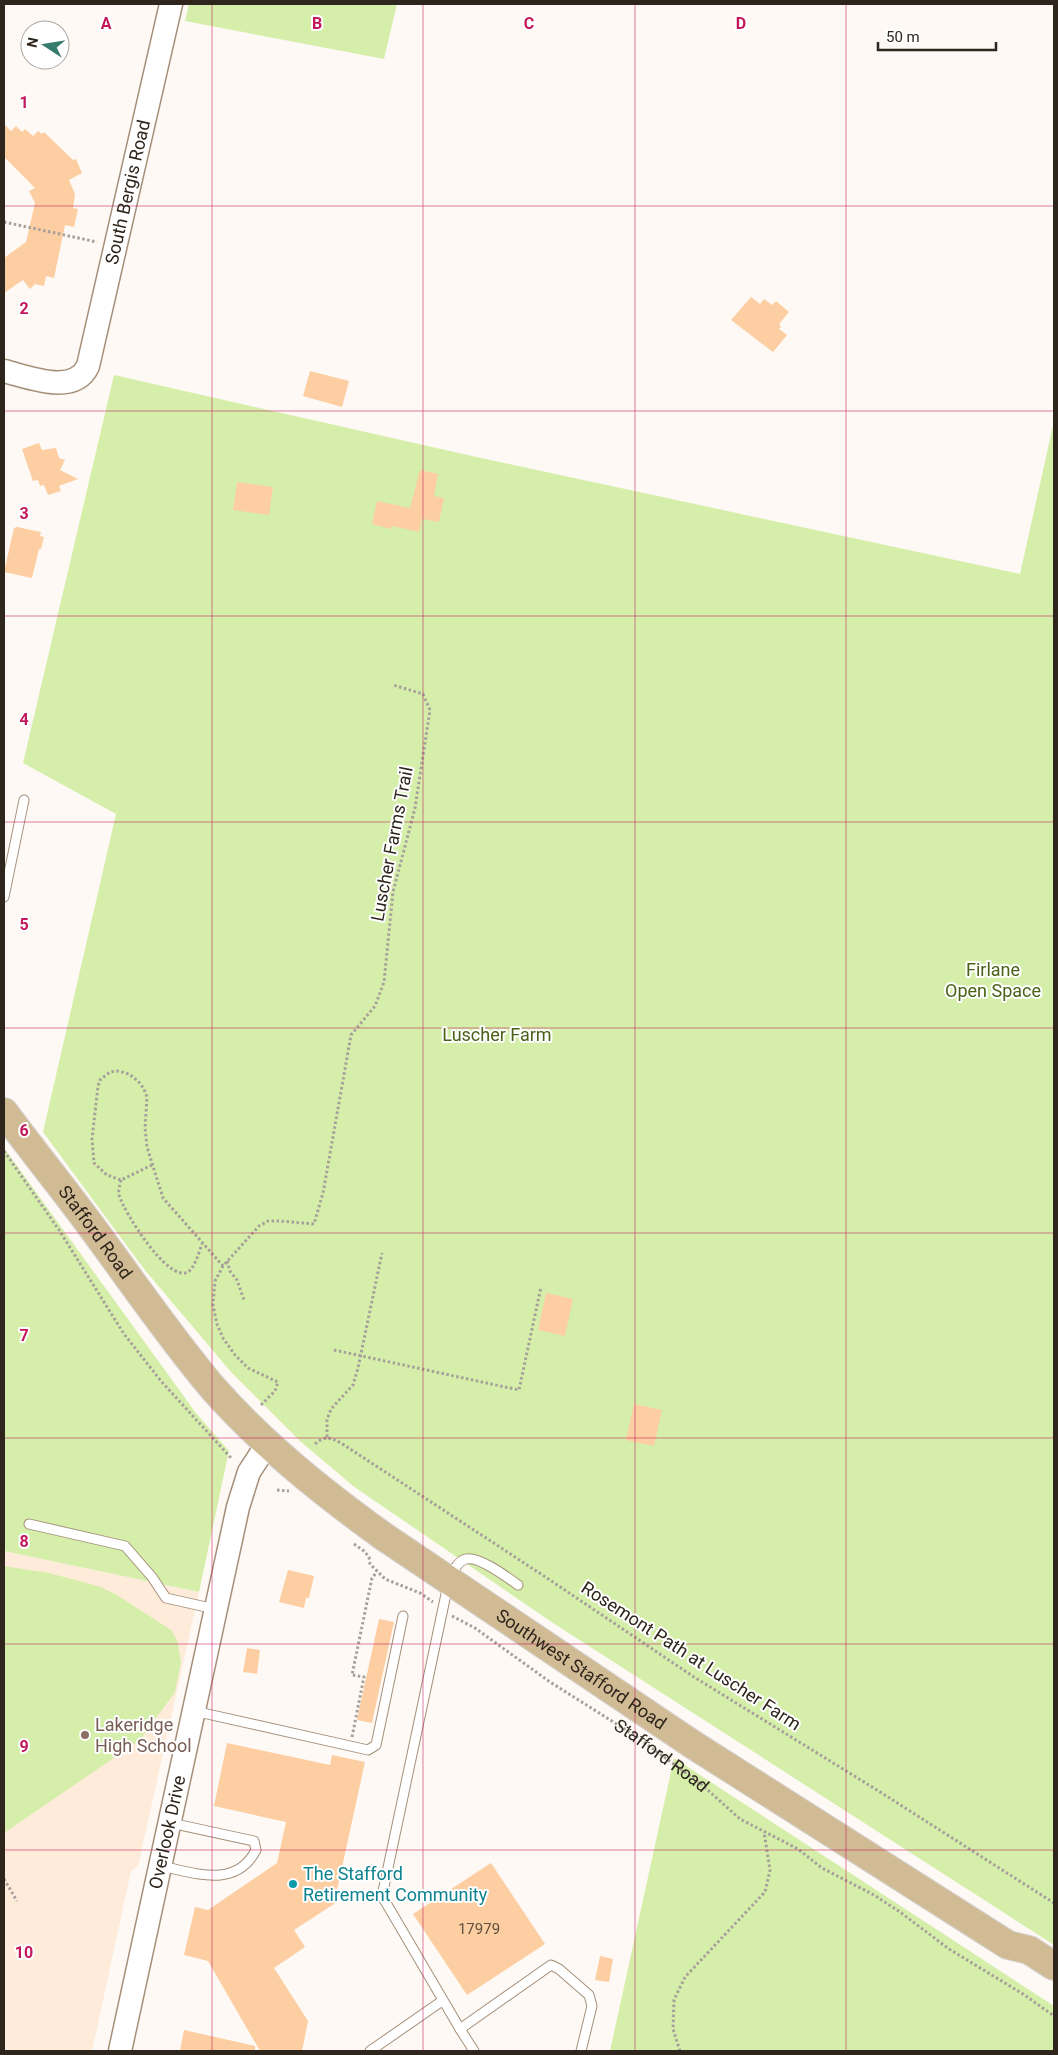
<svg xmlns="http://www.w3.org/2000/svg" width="1058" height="2055" font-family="Roboto,sans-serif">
<rect width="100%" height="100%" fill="#fef9f4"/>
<path fill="#feebda" d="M4 1551 199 1592 138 1866 131 1871 92 2051H4Z"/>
<g fill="#d5efab">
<path d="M189 4H397L384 59 185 21Z"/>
<path d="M114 375 472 456 1020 574 1054 421V1945L553 1623 353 1486 300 1441 231 1372 144 1269 43 1132 116 814 23 763Z"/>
<path d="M4 1148 196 1413 229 1451 199 1592 4 1551Z"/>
<path d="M4 1566 49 1573 101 1587 117 1595 171 1630 177 1640 181 1662 175 1692 140 1740 4 1833Z"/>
<path d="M674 1758 1054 2006V2051H610Z"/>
</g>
<g fill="#fccea2">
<path d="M4 124 11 131 16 126 22 132 25 129 33 136 38 131 42 134 44 132 73 160 76 159 82 173 69 180 75 194 73 208 78 209 74 227 65 225 54 278 46 276 44 286 35 284 30 289 23 280 4 293V258L26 242 35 203 29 191 35 188 4 157Z"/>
<path d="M751 297 760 304 764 299 772 305 776 301 789 312 779 324 781 327 779 329 787 335 773 352 731 320Z"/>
<path d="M310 371 349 381 342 407 303 396Z"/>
<path d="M39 443 42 450 56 448 59 458 65 460 60 470 78 479 59 486 61 491 48 495 44 485 40 486 38 480 33 481 22 449Z"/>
<path d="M420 470 438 474 434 496 444 498 439 522 422 519 419 532 392 526 391 529 372 524 377 501 410 508Z"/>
<path d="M237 482 273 487 269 515 233 510Z"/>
<path d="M17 527 41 532 40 536 44 537 41 549H39L32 578 4 572 14 528Z"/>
<path d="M546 1293 573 1299 565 1336 538 1330Z"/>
<path d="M634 1404 662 1410 654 1446 626 1440Z"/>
<path d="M288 1570 314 1576 309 1598H306L304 1608 279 1602Z"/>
<path d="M379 1619 394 1622 372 1723 357 1720Z"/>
<path d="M247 1648 260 1650 257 1674 243 1672Z"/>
<path d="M227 1743 330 1765 332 1755 365 1762 334 1904 294 1930 305 1947 274 1968 308 2021 302 2051H260L208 1961 184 1955 195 1907 208 1910 277 1863 286 1822 214 1806Z"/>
<path d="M491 1863 545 1944 467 1995 413 1914Z"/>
<path d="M600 1956 613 1959 609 1982 595 1980Z"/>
<path d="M184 2030 255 2046V2051H180Z"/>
</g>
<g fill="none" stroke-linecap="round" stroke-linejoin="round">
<g stroke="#a68f79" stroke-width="11">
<g id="service">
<path d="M4 897 24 800"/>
<path d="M29 1524 125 1546 152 1577 166 1598 215 1609"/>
<path d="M518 1585C507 1577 479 1556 466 1559 457 1561 452 1573 449 1580L382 1896 460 2029 551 1965 559 1969 589 1995 592 2006 581 2051"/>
<path d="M194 1711 368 1750 376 1745 403 1616"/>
<path d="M161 1866C195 1873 236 1889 256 1850L254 1841 171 1823"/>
<path d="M460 2029 474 2051"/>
<path d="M370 2051 442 2001"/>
</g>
</g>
<g stroke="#a68f79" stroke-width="25">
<g id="tertiary">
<path id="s2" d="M4 371C29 377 74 396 88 366L171 4"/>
<path id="s3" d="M120 2051 238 1507 249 1472 268 1443"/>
</g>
</g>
<g stroke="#d5d3d2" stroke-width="30">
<g id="primary">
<path id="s4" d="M4 1112C32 1150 63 1188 91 1226 131 1280 169 1336 212 1387 262 1444 322 1492 383 1536L692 1744 1008 1945 1029 1950 1054 1966"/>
</g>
</g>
<g stroke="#a7a09a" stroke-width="3" stroke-dasharray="2.5 2.5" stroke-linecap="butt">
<path d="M4 222 97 242"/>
<path d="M4 1151 59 1230 124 1334 161 1381 232 1459"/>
<path d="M152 1165 121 1180 107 1175 94 1163 92 1139 98 1086 100 1080 110 1072 118 1071 129 1074 138 1081 144 1089 147 1097 145 1128 147 1147 163 1198 223 1266"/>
<path d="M121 1180C120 1185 118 1190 119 1195 124 1212 168 1283 188 1272 195 1267 199 1252 202 1244"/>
<path d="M227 1261 230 1271 237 1280 244 1300"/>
<path d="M334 1350 519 1390 541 1287"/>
<path d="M261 1405 275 1391 278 1382 248 1368 235 1355 223 1338 217 1324 213 1305 215 1281 223 1266 259 1226 268 1221H280L314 1224 323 1193 351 1035 375 1006 384 982 393 892 415 808 430 710 423 694 393 685"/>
<path d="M327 1437V1420L331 1409 353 1385 358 1368 382 1253"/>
<path d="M315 1444C324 1436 330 1437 341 1443L541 1574 694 1677 877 1790 1054 1903"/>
<path d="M277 1490 289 1491"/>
<path d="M354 1544 364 1551 369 1557 370 1564 385 1579 420 1593 433 1602"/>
<path id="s1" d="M452 1616 475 1628 550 1682 634 1735 701 1784 740 1819 798 1849 822 1868 874 1895 900 1912 949 1949 1023 1994 1054 2016"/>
<path d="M352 1737 364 1677 352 1675 372 1578 377 1572"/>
<path d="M4 1879 17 1901"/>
<path d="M680 2051 673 2029 674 2000 685 1977 765 1892 770 1870 764 1832"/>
</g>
<use href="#service" stroke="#fff" stroke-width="9"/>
<use href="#tertiary" stroke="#fff" stroke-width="22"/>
<use href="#primary" stroke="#d1bb95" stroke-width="28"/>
</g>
<path fill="none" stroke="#c2185b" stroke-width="1" stroke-opacity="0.55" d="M212 4V2051M423 4V2051M635 4V2051M846 4V2051M4 206H1054M4 411H1054M4 616H1054M4 822H1054M4 1028H1054M4 1233H1054M4 1438H1054M4 1644H1054M4 1850H1054"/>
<circle fill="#8d6e63" stroke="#fff" stroke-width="2" cx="85" cy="1735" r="5"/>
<circle fill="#0f9aa8" stroke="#fff" stroke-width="2" cx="293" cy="1884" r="5"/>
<g text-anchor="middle" stroke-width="4" stroke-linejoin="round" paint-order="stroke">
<g font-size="15" fill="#624f3e">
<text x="479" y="1934">17979</text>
</g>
<g font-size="18" fill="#2e251c" stroke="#fff">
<text dy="6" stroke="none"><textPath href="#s2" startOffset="270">South Bergis Road</textPath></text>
<text transform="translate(392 844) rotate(-79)" y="6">Luscher Farms Trail</text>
<text dy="6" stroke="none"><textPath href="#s4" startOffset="151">Stafford Road</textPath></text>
<text transform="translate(691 1656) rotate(33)" y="6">Rosemont Path at Luscher Farm</text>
<text dy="6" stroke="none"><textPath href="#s4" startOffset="811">Southwest Stafford Road</textPath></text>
<text dy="6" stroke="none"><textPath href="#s1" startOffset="252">Stafford Road</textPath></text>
<text dy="6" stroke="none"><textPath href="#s3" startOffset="224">Overlook Drive</textPath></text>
</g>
<g font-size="18" fill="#4a6117" stroke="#fff">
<text x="993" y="976">Firlane<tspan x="993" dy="21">Open Space</tspan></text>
<text x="497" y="1041">Luscher Farm</text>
</g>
<g font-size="18" fill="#785e54" stroke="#fff" text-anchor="start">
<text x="95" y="1731">Lakeridge<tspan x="95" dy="21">High School</tspan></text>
</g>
<g font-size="18" fill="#0d838f" stroke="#fff" text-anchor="start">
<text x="303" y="1880">The Stafford<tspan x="303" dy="21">Retirement Community</tspan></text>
</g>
</g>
<g font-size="16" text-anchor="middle" font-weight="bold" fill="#c2185b" stroke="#fff" stroke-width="4" stroke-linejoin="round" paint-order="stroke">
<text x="106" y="29">A</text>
<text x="317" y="29">B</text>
<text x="529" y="29">C</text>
<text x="741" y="29">D</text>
<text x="24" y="108">1</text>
<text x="24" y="314">2</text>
<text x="24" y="519">3</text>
<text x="24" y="725">4</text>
<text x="24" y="930">5</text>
<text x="24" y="1136">6</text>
<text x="24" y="1341">7</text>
<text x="24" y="1547">8</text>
<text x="24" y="1752">9</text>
<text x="24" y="1958">10</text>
</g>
<rect width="1058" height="2055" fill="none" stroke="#2e251c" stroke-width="10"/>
<g transform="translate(45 45) rotate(282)"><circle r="24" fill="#ffffff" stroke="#aba8a4"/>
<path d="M0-4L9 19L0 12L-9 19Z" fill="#377b6d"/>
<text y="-8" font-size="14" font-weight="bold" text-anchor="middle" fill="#2e251c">N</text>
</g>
<path d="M878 42v8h118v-8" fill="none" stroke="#2e251c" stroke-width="2.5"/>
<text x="886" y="42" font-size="15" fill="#2e251c" stroke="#ffffff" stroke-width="4" paint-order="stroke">50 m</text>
</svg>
